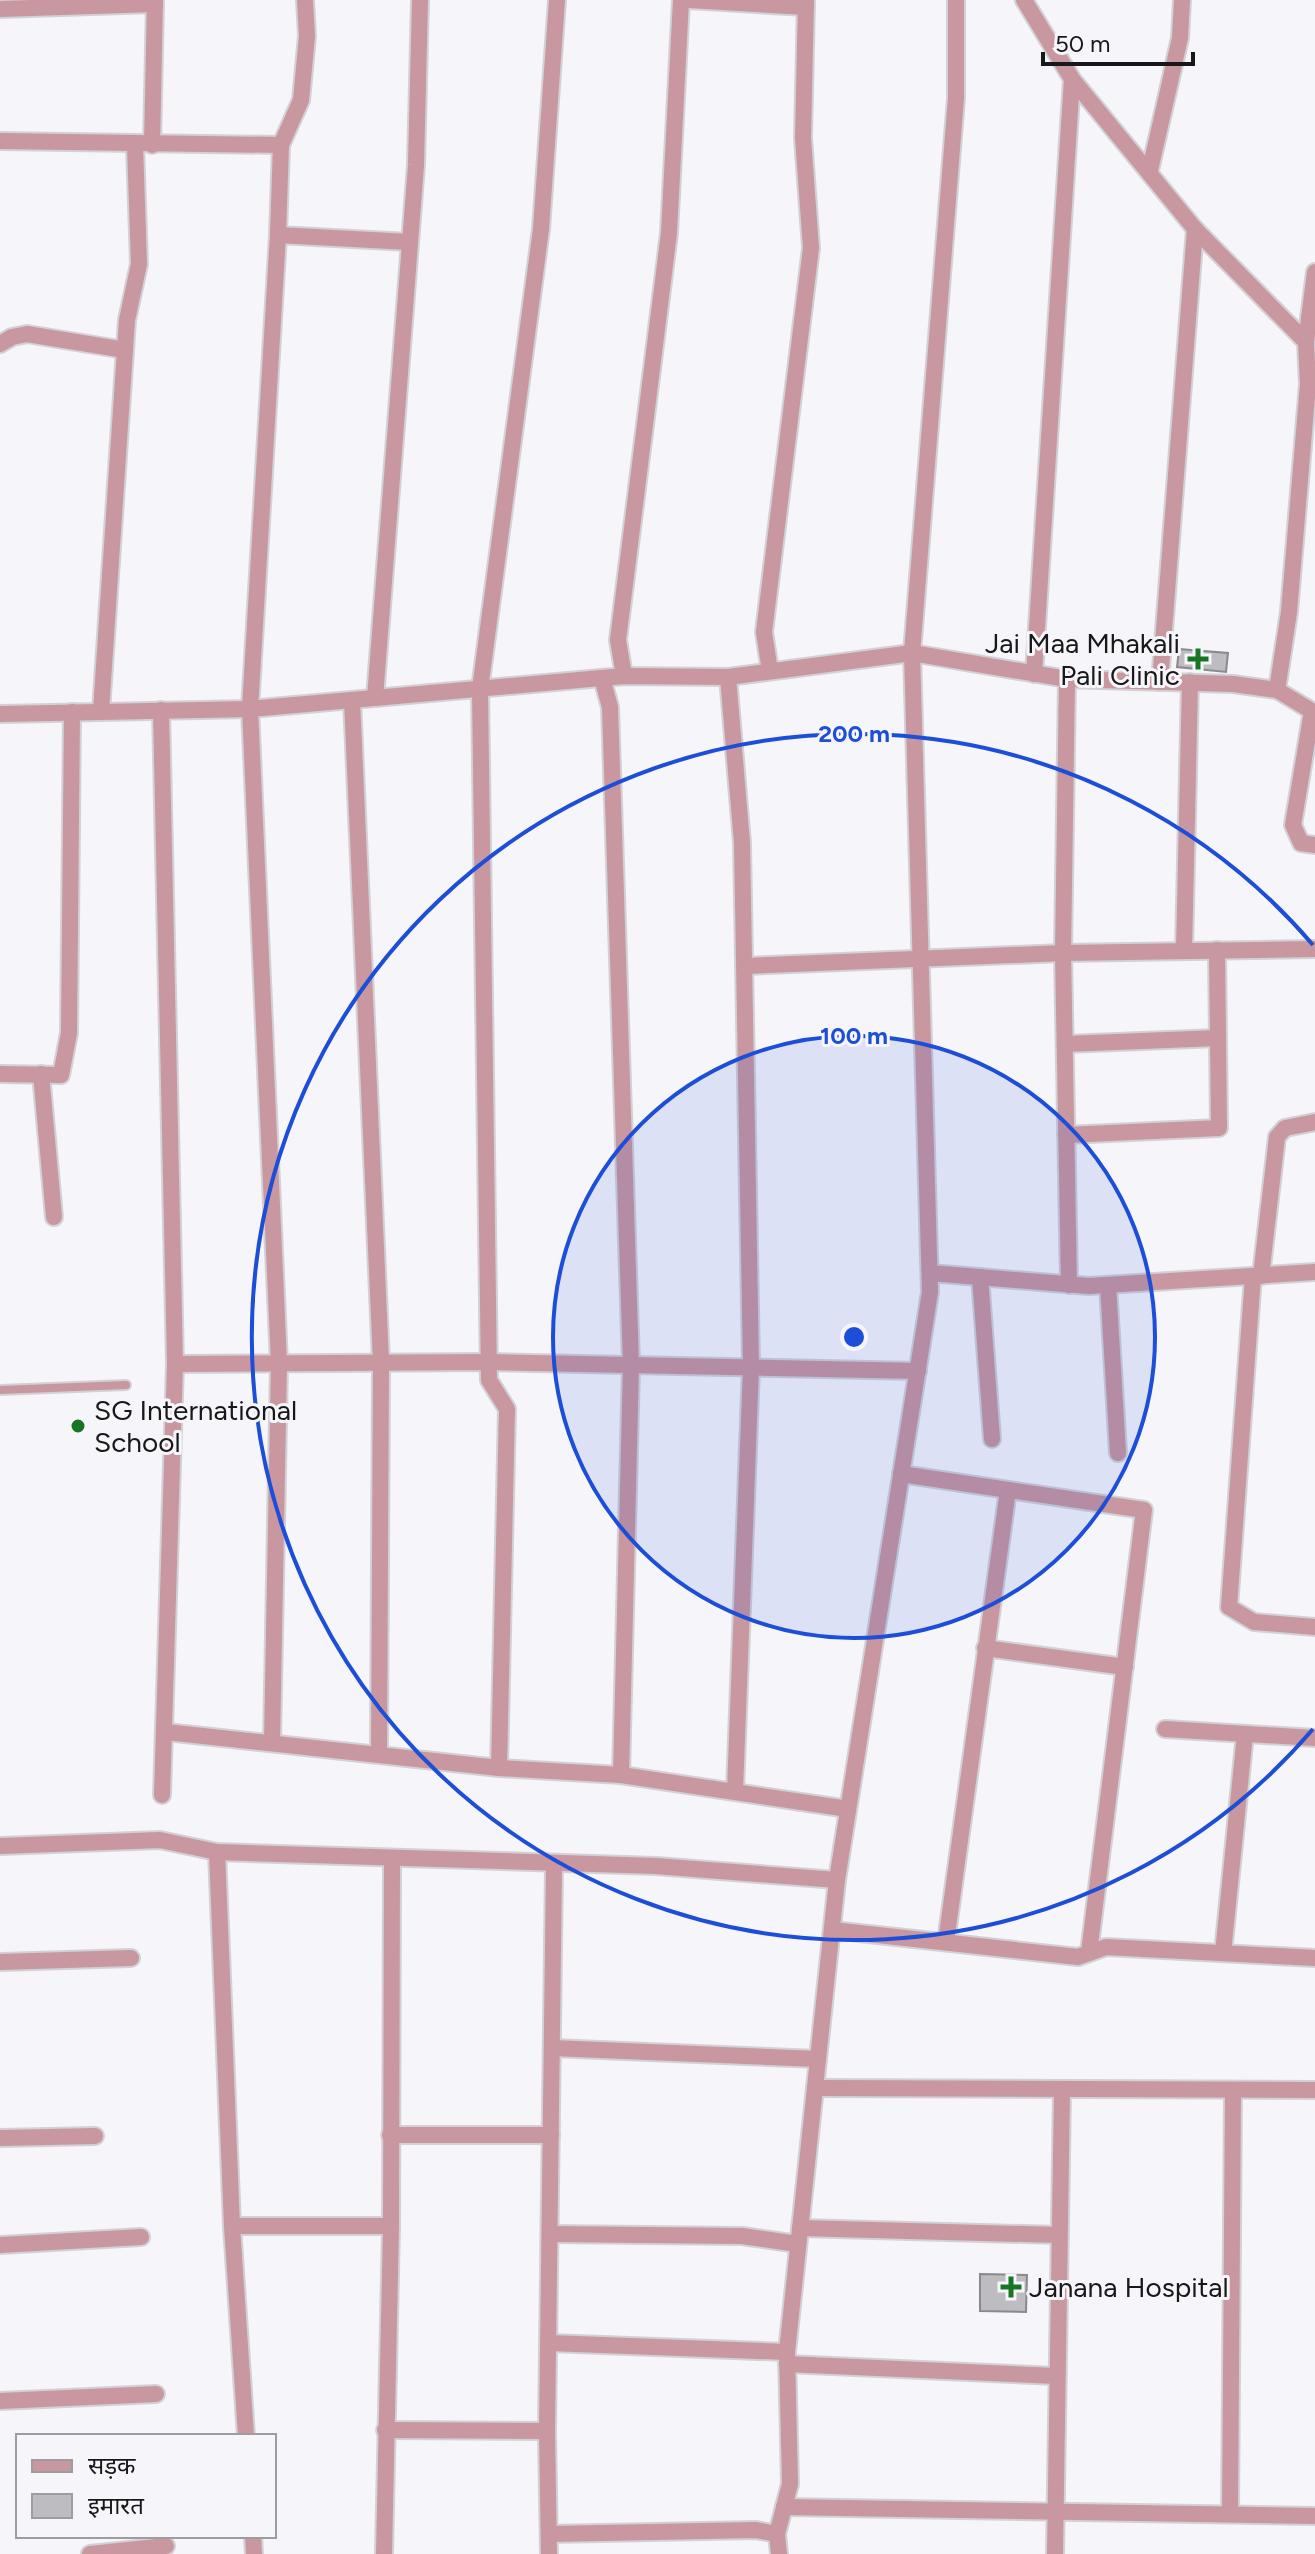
<svg xmlns="http://www.w3.org/2000/svg" width="1315" height="2554" font-family="Figtree,'Noto Sans Devanagari',sans-serif">
<rect width="100%" height="100%" fill="#f6f6fa"/>
<g fill="#bdbcc0" stroke="#8a898d" stroke-width="2">
<path d="M1179 649 1228 653 1226 672 1177 667Z"/>
<path d="M980 2274 1027 2275 1026 2312 980 2311Z"/>
</g>
<g fill="none" stroke-linecap="round" stroke-linejoin="round">
<g stroke="#d2d2d6" stroke-width="12">
<path id="service" d="M0 1390 126 1385"/>
</g>
<g stroke="#d2d2d6" stroke-width="20">
<g id="minor">
<path d="M305 0 307 36 301 100 281 145 278 235 409 242"/>
<path d="M689 0 806 7"/>
<path d="M1024 0 1072 79 1195 229 1306 342"/>
<path d="M0 9 155 4"/>
<path d="M0 141 281 145"/>
<path d="M152 145 155 0"/>
<path d="M1150 170 1180 38 1182 0"/>
<path d="M0 344 12 337 27 334 125 350"/>
<path d="M770 671 764 632 811 248 803 138 806 0"/>
<path d="M1034 674 1072 79"/>
<path d="M624 676 618 640 669 233 681 0"/>
<path d="M728 677 742 843 751 1367 735 1791"/>
<path d="M602 678 610 707 631 1365 621 1775"/>
<path d="M1067 679 1063 953 1069 1285"/>
<path d="M1160 682 1195 229"/>
<path d="M1277 690 1289 612 1308 384 1306 342 1315 272"/>
<path d="M375 698 416 165 420 0"/>
<path d="M352 700 381 1362 379 1754"/>
<path d="M161 710 175 1364 162 1795"/>
<path d="M101 711 127 320 139 264 135 145"/>
<path d="M1312 711 1293 825 1301 843 1315 845"/>
<path d="M0 714 250 709 624 676 728 677 912 653 1067 679 1233 684 1277 690 1315 713"/>
<path d="M1184 951 1190 682"/>
<path d="M745 966 1063 953 1315 949"/>
<path d="M1065 1044 1218 1038"/>
<path d="M0 1074 61 1075 69 1033 72 712"/>
<path d="M41 1074 54 1217"/>
<path d="M1066 1135 1219 1128 1217 950"/>
<path d="M930 1273 1089 1286 1315 1272"/>
<path d="M1253 1276 1229 1607 1254 1622 1315 1627"/>
<path d="M1261 1276 1277 1137 1285 1128 1315 1122"/>
<path d="M980 1277 992 1439"/>
<path d="M1108 1285 1118 1453"/>
<path d="M175 1364 489 1362 918 1371"/>
<path d="M901 1474 1144 1510 1089 1953"/>
<path d="M985 1648 1125 1667"/>
<path d="M1165 1729 1315 1738"/>
<path d="M166 1732 499 1768 621 1775 848 1809"/>
<path d="M272 1742 279 1363 250 709 278 235"/>
<path d="M499 1768 507 1409 489 1380 480 689 541 229 557 0"/>
<path d="M0 1846 160 1840 217 1852 656 1866 837 1880"/>
<path d="M217 1852 232 2226 246 2436"/>
<path d="M832 1930 1078 1957 1106 1947 1315 1958"/>
<path d="M946 1942 1008 1490"/>
<path d="M1223 1953 1245 1734"/>
<path d="M0 1962 131 1958"/>
<path d="M552 2048 818 2059"/>
<path d="M815 2088 1315 2090"/>
<path d="M390 2135H551"/>
<path d="M0 2138 95 2136"/>
<path d="M232 2226H391"/>
<path d="M800 2228 1059 2235"/>
<path d="M551 2234 742 2236 798 2244"/>
<path d="M0 2245 141 2237"/>
<path d="M550 2343 787 2352"/>
<path d="M787 2364 1057 2376"/>
<path d="M0 2401 156 2394"/>
<path d="M385 2430 547 2431"/>
<path d="M784 2507 1315 2516"/>
<path d="M1230 2514 1233 2090"/>
<path d="M549 2534 756 2530 777 2534"/>
<path d="M253 2536 254 2554"/>
<path d="M90 2554 166 2546"/>
<path d="M384 2554 391 2226 392 1858"/>
<path d="M549 2554 547 2431 554 1866"/>
<path d="M779 2554 777 2534 790 2484 787 2352 837 1880 930 1292 912 653 956 98V0"/>
<path d="M1055 2554 1062 2090"/>
</g>
</g>
<use href="#service" stroke="#c9979f" stroke-width="8"/>
<use href="#minor" stroke="#c9979f" stroke-width="16"/>
</g>
<circle cx="854" cy="1337" r="301" fill="#1d4ed8" fill-opacity=".12"/>
<g fill="none" stroke="#1d4ed8" stroke-width="4">
<circle cx="854" cy="1337" r="301"/>
<path d="M1313 1729A603 603 0 1 1 1313 945"/>
</g>
<g fill="#187524" stroke="#f6f6fa" stroke-width="3">
<path d="M1194 647h8v8h8v8h-8v8h-8v-8h-8v-8h8z"/>
<circle cx="78" cy="1426" r="8"/>
<path d="M1007 2275h8v8h8v8h-8v8h-8v-8h-8v-8h8z"/>
</g>
<g text-anchor="middle" stroke-width="6" stroke-linejoin="round" paint-order="stroke">
<g font-size="28" fill="#18181a" stroke="#f6f6fa" text-anchor="start">
<text x="1180" y="653" text-anchor="end">Jai Maa Mhakali<tspan x="1180" dy="32">Pali Clinic</tspan></text>
<text x="94" y="1420">SG International<tspan x="94" dy="32">School</tspan></text>
<text x="1029" y="2297">Janana Hospital</text>
</g>
</g>
<circle cx="854" cy="1337" r="12" fill="#1d4ed8" stroke="#f6f6fa" stroke-width="4"/>
<g font-size="24" text-anchor="middle" font-weight="bold" fill="#1d4ed8" stroke="#f6f6fa" stroke-width="6" stroke-linejoin="round" paint-order="stroke">
<text x="854" y="742">200 m</text>
<text x="854" y="1044">100 m</text>
</g>
<rect x="16" y="2434" width="260" height="104" fill="#f6f6fa" stroke="#9d9da0" stroke-width="2"/>
<rect x="32" y="2460" width="40" height="12" fill="#c9979f" stroke="#9d9da0" stroke-width="2"/>
<text x="88" y="2474" font-size="24" fill="#18181a">सड़क</text>
<rect x="32" y="2494" width="40" height="24" fill="#bdbcc0" stroke="#9d9da0" stroke-width="2"/>
<text x="88" y="2514" font-size="24" fill="#18181a">इमारत</text>
<path d="M1043 52v12h150v-12" fill="none" stroke="#18181a" stroke-width="4"/>
<text x="1055" y="52" font-size="24" fill="#18181a" stroke="#f6f6fa" stroke-width="6" paint-order="stroke">50 m</text>
</svg>
